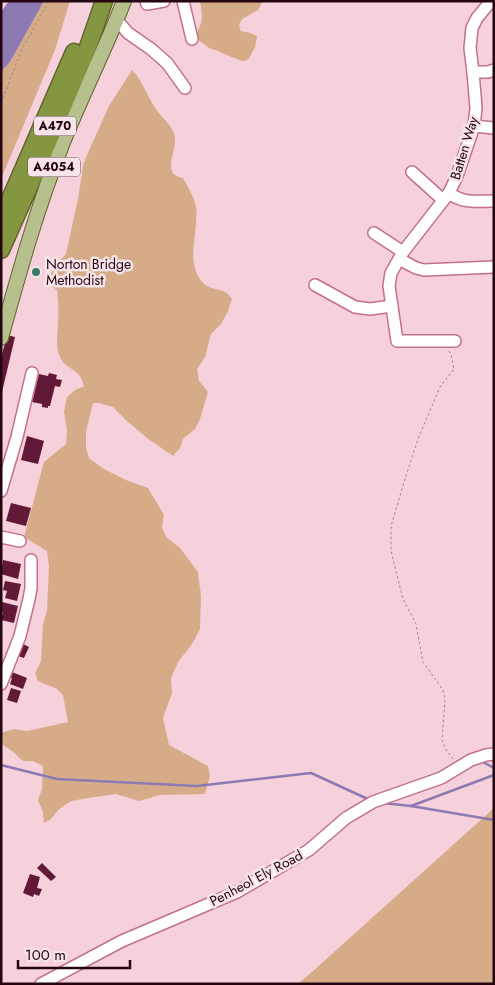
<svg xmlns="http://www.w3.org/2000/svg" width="495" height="985" font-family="Jost,sans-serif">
<rect width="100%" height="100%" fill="#f6d1db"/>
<g fill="#d6ab88">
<path d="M44 1H70L55 50 1 179V72L10 62Z"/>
<path d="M200 1H263L258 10 242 19 239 25 241 31 250 33 257 36 255 47 248 60 242 61 224 54 218 51 209 48 197 39C196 32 199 29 201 23 203 16 201 8 200 1Z"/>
<path d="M132 70C144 82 148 100 159 113 165 121 175 128 175 139 176 154 161 174 183 178 188 187 194 197 196 207 199 229 186 260 200 279 207 290 219 288 227 293 229 295 230 297 232 299L228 311 221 324 211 334 205 357 197 369 199 381 208 392 200 419 195 429 183 439 180 448 173 456 147 438 128 422 113 407 99 403H93L86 432V448L89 458 104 469 126 480 148 488 164 515 162 527 166 537 180 548 198 572 201 596 200 629 192 644 178 662 171 678 172 693 163 718 169 745 208 766 210 776 205 794 160 795 139 801 116 794 88 798 71 801 59 809 51 819 44 823 43 812 38 800 42 789 43 766 33 761H23L12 751 3 745 1 733 14 729 27 731 68 722 63 695 57 689 38 681 35 673 41 661 43 624 47 611 49 566 47 551 24 537 44 462 66 444 67 430 64 412 67 397 75 390 84 386C79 366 66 371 60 357 55 346 58 333 58 322 59 311 58 300 57 290L50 285 51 274 57 263 66 254 78 199 83 166 87 155 109 106Z"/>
<path d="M494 808V984H298L313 971Z"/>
</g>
<path fill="#8d7ab2" d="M9 1H44L10 62 1 72V12Z"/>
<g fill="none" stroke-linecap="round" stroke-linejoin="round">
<g stroke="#8d7ab2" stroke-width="2.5">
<path d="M481 761 494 768"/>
<path d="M1 765 57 779 197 786 311 773 370 800"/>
<path d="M383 803 411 806 494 775"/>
<path d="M411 806 494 820"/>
</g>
</g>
<g fill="#621937">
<path d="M7 335 15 337 2 392 1 358Z"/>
<path d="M49 373 57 375 56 379 62 380 60 387 55 386 50 406H48V408L42 407V404L32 402 39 374 48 376Z"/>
<path d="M27 436 44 441 38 464 21 460Z"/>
<path d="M11 503 31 508 26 526 6 521Z"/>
<path d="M3 560 21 564 18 579 1 574Z"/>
<path d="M5 581 21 584 17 601 5 598 7 591 3 590Z"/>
<path d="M2 602 18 606 14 623 1 620 3 612H1Z"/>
<path d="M23 644 29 647 24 658 18 656Z"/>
<path d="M12 672 27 678 23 689 10 684 12 678 9 677Z"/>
<path d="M11 688 21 691 17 703 7 700Z"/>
<path d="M42 863 56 877 51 881 37 868Z"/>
<path d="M30 874 40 877 37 888 42 889 39 896 34 894 33 897 23 893Z"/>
</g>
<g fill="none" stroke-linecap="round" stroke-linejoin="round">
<g stroke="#c3708b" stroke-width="14">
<g id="minor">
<path d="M146 1 147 4 164 1"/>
<path d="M183 1 192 39"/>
<path d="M116 19 128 33 151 49 167 63 185 88"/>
<path d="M473 72H488L494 70"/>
<path d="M474 126 494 128"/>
<path d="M412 172 443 200"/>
<path d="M449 193C464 204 476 201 494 201"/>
<path d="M374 233 403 252"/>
<path d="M399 259 416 268 424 270 494 267"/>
<path d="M315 285 355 307 370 309 392 306"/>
<path d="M455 341H397L389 286 391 273 403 252 449 193 457 176 474 126 476 108 473 72 470 48 472 28 477 18 491 1"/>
<path d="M1 491 17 437 32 373"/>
<path d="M1 537 20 541"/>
<path d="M1 684 20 636 29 599 31 588V560"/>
<path d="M41 984 122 941 237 892 309 850 346 818 373 802 441 778 471 760 486 755 494 754"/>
</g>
</g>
<g stroke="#62632f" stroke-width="16">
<path id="major" d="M1 338C19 273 37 208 62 145 81 97 105 50 124 1"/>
</g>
<g stroke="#62632f" stroke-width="19">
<g id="highway">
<path d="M1 220 74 52"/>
<path d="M1 250 37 169 88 47 104 1"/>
</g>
</g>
<g stroke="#a5828d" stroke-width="1" stroke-dasharray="2.5 2.5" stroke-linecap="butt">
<path d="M1 103 22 49 49 1"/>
<path d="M449 351 451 354 454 369 440 387 418 439 405 479 391 526V551L403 599 416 624 423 662 443 690 445 700 442 740 446 750 454 760"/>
</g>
<use href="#minor" stroke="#fff" stroke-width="11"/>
<use href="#major" stroke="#b5c08c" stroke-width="14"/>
<use href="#highway" stroke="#84963f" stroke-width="16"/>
</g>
<circle fill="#377b6e" stroke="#f7e4e9" stroke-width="2" cx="36" cy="272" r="5"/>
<g text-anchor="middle" stroke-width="5" stroke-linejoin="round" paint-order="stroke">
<g fill="#f7e4e9" stroke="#634852" stroke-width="1">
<rect x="34" y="116.5" width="42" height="19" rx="4"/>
<rect x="28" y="157.5" width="52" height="19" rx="4"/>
</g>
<g font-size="12" font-weight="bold" fill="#240511">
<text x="55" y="130">A470</text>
<text x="54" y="171">A4054</text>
</g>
<g font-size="14" fill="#240511" stroke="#f7e4e9">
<text transform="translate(464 148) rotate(-73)" y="5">Batten Way</text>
<text transform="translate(256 878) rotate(-28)" y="5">Penheol Ely Road</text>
</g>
<g font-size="14" fill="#240511" stroke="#f7e4e9" text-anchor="start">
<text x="46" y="269">Norton Bridge<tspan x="46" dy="16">Methodist</tspan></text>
</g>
</g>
<rect width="495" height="985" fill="none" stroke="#240511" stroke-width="5"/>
<path d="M18 960v8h112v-8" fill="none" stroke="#240511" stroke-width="2.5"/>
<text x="25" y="960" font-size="15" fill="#240511" stroke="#f7e4e9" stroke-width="4" paint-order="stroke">100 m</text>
</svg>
